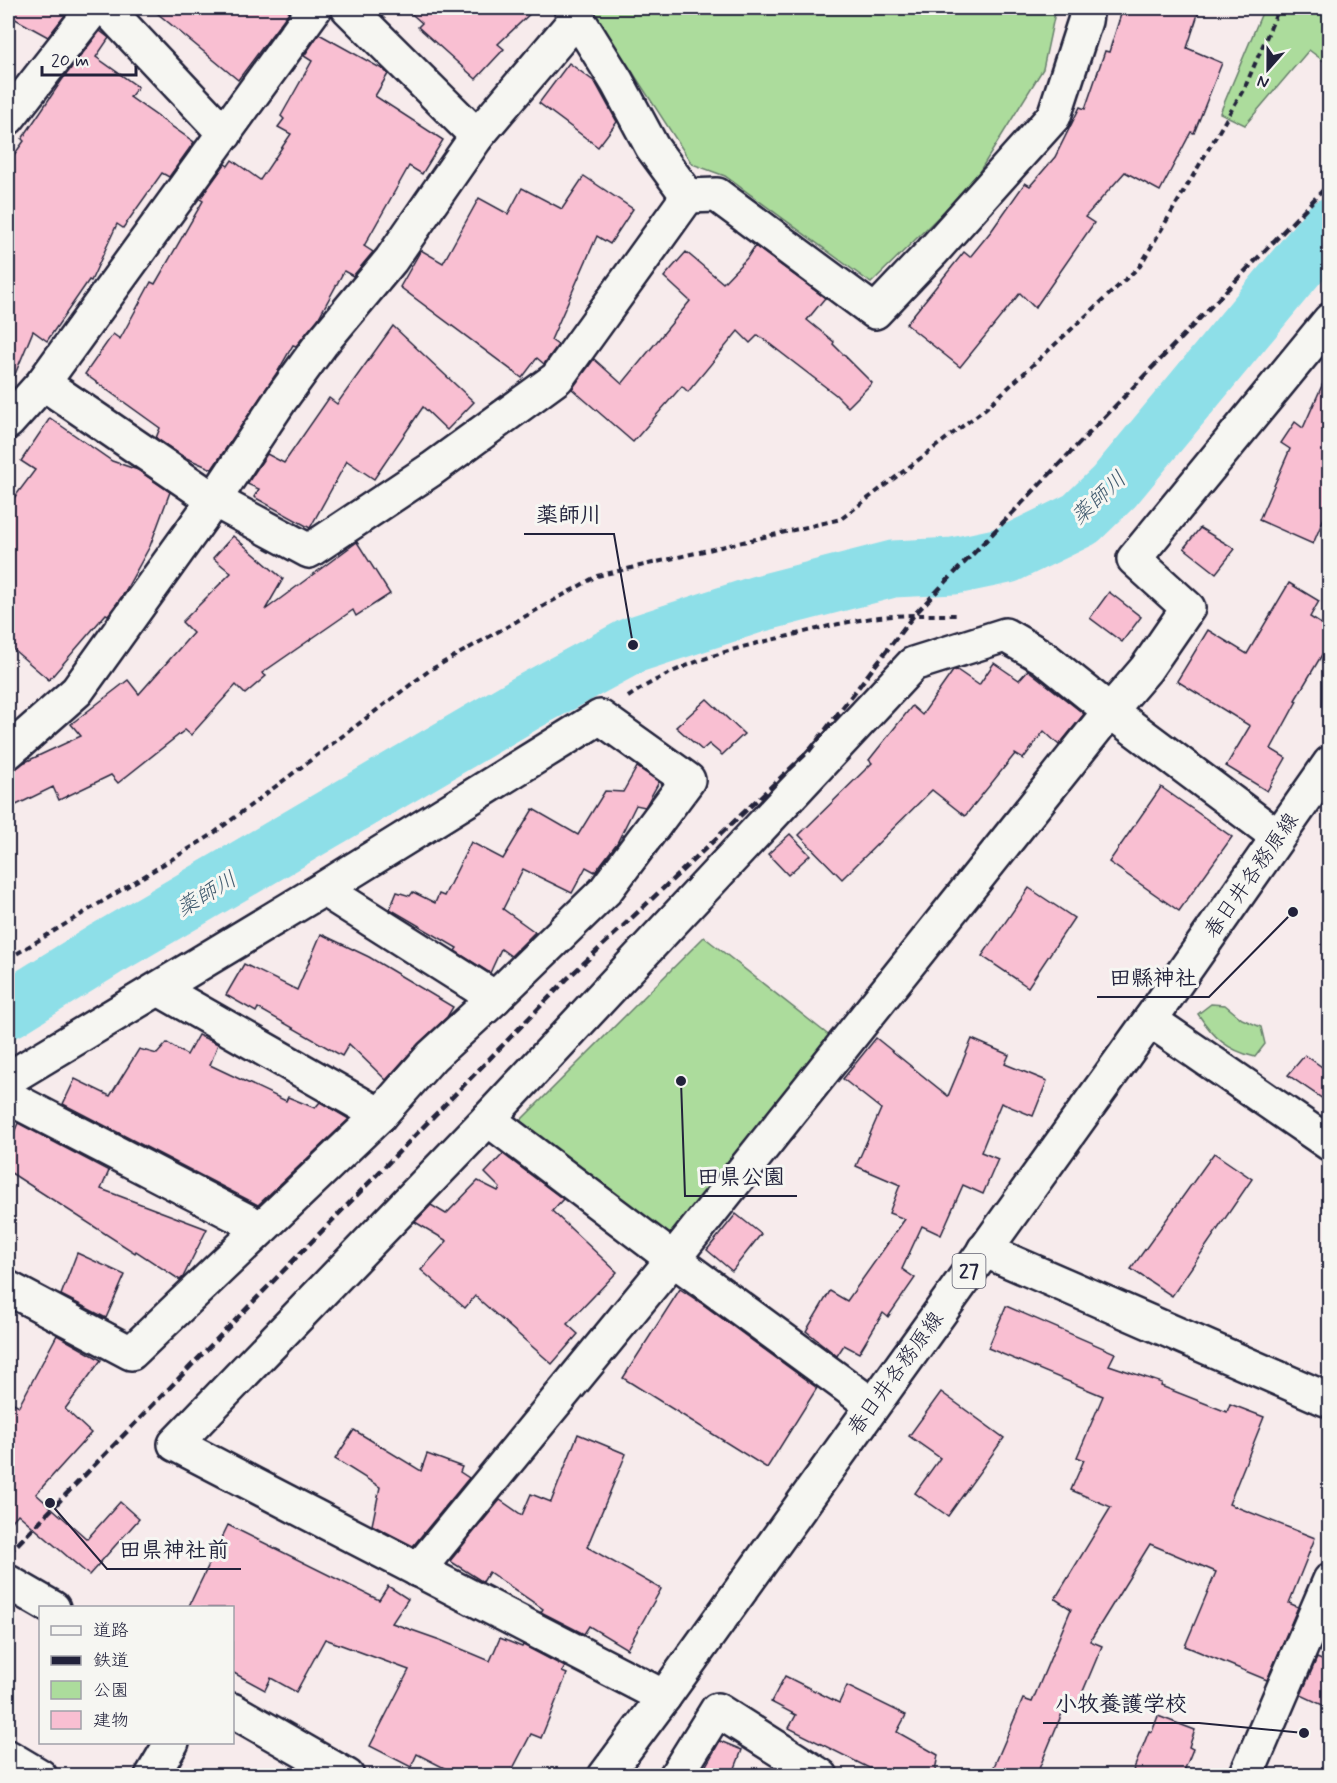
<svg xmlns="http://www.w3.org/2000/svg" width="1337" height="1783" font-family="Mynerve,'Klee One',sans-serif">
<rect width="100%" height="100%" fill="#f7ebec"/>
<filter id="ink" filterUnits="userSpaceOnUse"><feTurbulence type="fractalNoise" baseFrequency=".0167" numOctaves="2"/><feDisplacementMap in="SourceGraphic" scale="12" xChannelSelector="R" yChannelSelector="G"/><feConvolveMatrix kernelMatrix="1 2 1 2 8 2 1 2 1" color-interpolation-filters="sRGB"/></filter>
<g filter="url(#ink)">
<g fill="#acdc9c" stroke="#677f6c" stroke-width="1.5">
<path d="M591 8H1056L1043 69 971 185 871 283 725 176 692 164Z"/>
<path d="M1264 8H1329V65L1309 50 1245 125 1220 113Z"/>
<path d="M704 937 836 1041 672 1240 519 1122Z"/>
<path d="M1211 1004 1225 1005 1242 1019 1261 1027 1265 1044 1255 1057C1227 1050 1214 1038 1198 1014Z"/>
</g>
<g fill="none" stroke-linecap="round" stroke-linejoin="round">
<path stroke="#8edfe8" stroke-width="57" d="M8 1010 106 949 526 703 633 645 758 604 893 569 954 566 1007 555 1081 519 1114 487 1330 226"/>
</g>
<g fill="#f9bfd2" stroke="#22223b" stroke-width="1.5">
<path d="M8 8H66L69 10 48 37 8 15Z"/>
<path d="M151 8H292L238 80Z"/>
<path d="M405 8H536L498 44 504 49 476 79 418 27 422 23Z"/>
<path d="M1123 8H1200L1187 48 1222 63 1194 133 1191 132 1160 191 1125 172 1085 217 1094 223 1035 308 1020 293 960 367 906 324 964 252 970 257 992 230 1025 183 1030 186 1055 157 1080 107 1085 109 1105 51 1109 52Z"/>
<path d="M100 31 109 38 96 57 138 87 130 97 194 142 169 177 162 173 123 228 117 224 91 281 89 280 47 341 33 331 8 391V163L24 141 22 139 62 80Z"/>
<path d="M319 34 384 70 388 74 375 96 443 140 422 174 409 166 364 246 373 252 353 276 344 271 318 319 296 346 293 345 278 371 212 469 184 457 156 438 160 428 85 374 113 334 120 339 151 282 155 284 203 201 200 199 225 164 228 166 232 160 260 180 291 134 278 127 284 119 281 116 312 61 304 56Z"/>
<path d="M569 63 595 82 617 122 598 147 539 103Z"/>
<path d="M584 176 633 209 610 244 597 236 551 340 558 345 544 364 537 358 522 378 400 287 421 250 443 263 479 198 508 214 522 188 562 209Z"/>
<path d="M755 246 825 298 807 320 834 342 833 344 872 383 848 407 836 395 758 335 750 343 738 331 688 392 682 386 633 442 572 389 594 359 622 384 690 301 664 277 686 252 723 283 747 258Z"/>
<path d="M393 326 474 402 447 430 423 407 374 479 347 461 310 528 254 497 259 489 247 484 267 454 284 463 329 398 337 404Z"/>
<path d="M1329 370V506L1313 544 1259 520 1290 449 1281 443 1295 422 1303 428Z"/>
<path d="M50 418 112 461 138 470 170 492 150 546 123 595 108 615 106 614 49 680 8 645V506L35 470 21 461Z"/>
<path d="M1200 528 1235 549 1216 573 1184 548Z"/>
<path d="M233 536 283 579 265 610 357 542 390 594 356 616 353 610 262 673 266 676 245 694 236 685 191 735 185 730 118 783 111 775 59 800 53 787 8 809V775L23 763 81 736 71 724 128 680 139 694 193 633 182 622 231 573 213 558Z"/>
<path d="M1289 583 1319 601 1310 617 1329 629V643L1295 700 1297 701 1271 749 1286 758 1267 791 1226 766 1250 726 1177 681 1208 630 1247 654Z"/>
<path d="M1109 592 1141 617 1122 642 1090 618Z"/>
<path d="M994 663 1019 680 1028 670 1084 714 1059 745 1044 731 1023 759 1015 754 965 816 932 790 842 879 799 835 872 763 869 760 912 706 922 715 953 671 957 670 979 685Z"/>
<path d="M707 699 744 734 722 755 709 744 702 750 676 727Z"/>
<path d="M637 767 659 782 645 807 636 805 617 843 595 872 586 867 572 893 523 869 503 909 535 932 511 956 501 949 490 973 455 951 457 948 390 909 397 892 410 896 413 892 435 903 439 894 444 896 471 842 503 859 533 809 578 835 605 791 623 792Z"/>
<path d="M1161 787 1232 837 1179 911 1109 862Z"/>
<path d="M790 834 810 855 788 875 768 854Z"/>
<path d="M1029 888 1074 918 1028 987 982 956Z"/>
<path d="M321 934 369 957 453 1007 447 1017 418 1044 386 1080 349 1044 342 1056 258 1008 256 1012 226 995 244 964 297 990Z"/>
<path d="M198 1035 218 1044 210 1065 286 1101 288 1097 315 1108 320 1102 349 1119 258 1205 63 1104 75 1079 110 1096 139 1049 157 1054 167 1043 187 1055Z"/>
<path d="M876 1038 948 1096 972 1039 1009 1055 1005 1064 1047 1081 1033 1116 1001 1103 981 1152 998 1159 983 1194 963 1185 941 1235 922 1226 902 1269 915 1278 888 1317 883 1313 859 1353 844 1345 837 1356 806 1331 830 1291 847 1301 905 1219 889 1213 900 1185 856 1166 881 1109 843 1079Z"/>
<path d="M1305 1055 1329 1072V1103L1288 1075Z"/>
<path d="M18 1123 109 1171 101 1189 207 1229 183 1277 180 1280 136 1251 135 1253 8 1171V1147Z"/>
<path d="M1214 1153 1252 1179 1172 1296 1131 1269Z"/>
<path d="M503 1154 563 1199 552 1211 617 1272 567 1324 578 1334 552 1364 475 1296 465 1308 421 1270 447 1241 415 1222 431 1205 446 1214 478 1181 498 1191 500 1188 485 1173Z"/>
<path d="M736 1214 761 1234 732 1271 707 1250Z"/>
<path d="M77 1253 125 1275 106 1318 61 1295Z"/>
<path d="M680 1289 701 1303 817 1388 767 1468 623 1378Z"/>
<path d="M1006 1306 1115 1353 1109 1365 1162 1383 1161 1386 1227 1412 1230 1404 1264 1417 1229 1504 1315 1538 1289 1603 1298 1607 1267 1680 1185 1646 1216 1572 1150 1544 1090 1641 1102 1646 1078 1703 1068 1699 1036 1776H990L1023 1699 1032 1702 1071 1609 1055 1599 1111 1507 1071 1490 1084 1460 1077 1457 1103 1396 988 1348Z"/>
<path d="M57 1335 101 1360 65 1409 91 1433 36 1494 87 1539 120 1502 139 1519 89 1575 18 1514 8 1526V1400L19 1406Z"/>
<path d="M941 1392 1004 1438 948 1516 915 1493 940 1458 909 1436Z"/>
<path d="M354 1430 421 1471 427 1454 462 1467 460 1472 469 1478 413 1546 372 1525 380 1487 335 1459Z"/>
<path d="M578 1434 626 1454 587 1547 661 1589 627 1649 589 1626 584 1634 541 1612 543 1609 489 1572 483 1582 450 1561 500 1500 522 1515 531 1494 551 1502Z"/>
<path d="M228 1525 379 1600 388 1586 408 1599 392 1623 440 1640 490 1661 500 1638 522 1647 523 1645 565 1667 562 1672 567 1674 541 1738 531 1734 509 1776H460L417 1754 411 1767 370 1746 409 1670 325 1639 296 1692 271 1678 265 1690 232 1672V1608H188Z"/>
<path d="M1317 1658 1329 1663V1708L1301 1695Z"/>
<path d="M785 1676 839 1703 847 1686 906 1715 897 1732 938 1755 934 1776H885L789 1728 796 1715 771 1702Z"/>
<path d="M1158 1716 1195 1730 1189 1747 1193 1749 1182 1776H1131L1149 1731 1152 1732Z"/>
<path d="M720 1741 742 1750 732 1776H700Z"/>
</g>
<g fill="none" stroke-linecap="round" stroke-linejoin="round">
<g stroke="#22223b" stroke-width="38">
<g id="minor">
<path d="M106 8 225 134"/>
<path d="M348 8 477 136"/>
<path d="M571 8 617 82 652 147 688 196"/>
<path d="M8 118 94 8"/>
<path d="M688 196 717 195 875 312 932 252 1054 116 1085 21 1087 8"/>
<path d="M43 383 214 500 309 551 432 469 557 378 688 196"/>
<path d="M8 422 43 383 315 8"/>
<path d="M8 752 77 691 214 500 281 399 321 344 391 260 477 136 578 17"/>
<path d="M159 989 380 1115"/>
<path d="M1150 1020 1330 1144"/>
<path d="M8 1079 323 889 600 717 688 780 605 891 495 998 323 889"/>
<path d="M8 1097 261 1228"/>
<path d="M488 1119 673 1259 872 1405"/>
<path d="M984 1250 1326 1399H1330"/>
<path d="M8 1288 131 1353 380 1115 432 1056 495 998"/>
<path d="M418 1570 673 1259 1110 711 1146 669 1188 608 1134 559 1330 320"/>
<path d="M8 1582 53 1608"/>
<path d="M664 1697 175 1444 488 1119 913 664 1005 635 1043 657 1110 711 1277 836"/>
<path d="M232 1710 347 1776"/>
<path d="M8 1757 40 1776"/>
<path d="M152 1776 172 1742"/>
<path d="M676 1776 717 1710 821 1776"/>
<path d="M1246 1776 1330 1580"/>
</g>
</g>
<g stroke="#22223b" stroke-width="38">
<path id="major" d="M605 1776 664 1697 1150 1020 1330 763"/>
</g>
<g stroke="#22223b" stroke-width="4" stroke-dasharray="6 4.5" stroke-linecap="butt">
<path d="M628 697C676 664 732 648 789 636 812 630 836 624 860 620 892 614 924 615 956 615"/>
<path d="M8 959 210 836 430 670 597 576 841 519 985 409 1140 266 1245 87 1279 8"/>
</g>
<use href="#minor" stroke="#f6f6f2" stroke-width="33"/>
<use href="#major" stroke="#f6f6f2" stroke-width="33"/>
<path stroke="#22223b" stroke-width="4.5" stroke-dasharray="9 4.5" stroke-linecap="butt" d="M8 1554 568 978 810 750 914 615 1330 183"/>
</g>
</g>
<g text-anchor="middle" stroke-width="6" stroke-linejoin="round" paint-order="stroke">
<rect fill="#f6f6f2" stroke="#626272" stroke-width="1.5" x="952.5" y="1254" width="33" height="34" rx="4.5"/>
<g font-size="20" font-weight="bold" fill="#22223b">
<text x="969" y="1278">27</text>
</g>
<g font-size="21" fill="#22223b" stroke="#f6f6f2">
<text transform="translate(1251 875) rotate(-55)" y="7">春日井各務原線</text>
<text transform="translate(895 1373) rotate(-54)" y="7">春日井各務原線</text>
</g>
<g font-size="22" font-style="italic" fill="#425b6f" stroke="#f6f6f2">
<text transform="translate(1098 497) rotate(-43)" y="8">薬師川</text>
<text transform="translate(206 893) rotate(-31)" y="8">薬師川</text>
</g>
</g>
<path fill="none" stroke="#22223b" stroke-width="2" d="M633 645L614 534H524M1293 912L1209 997H1097M681 1081L685 1196H797M50 1503L107 1569H241M1304 1733L1199 1723H1043"/>
<g fill="#22223b" stroke="#f6f6f2" stroke-width="2">
<circle cx="633" cy="645" r="6"/>
<circle cx="1293" cy="912" r="6"/>
<circle cx="681" cy="1081" r="6"/>
<circle cx="50" cy="1503" r="6"/>
<circle cx="1304" cy="1733" r="6"/>
</g>
<g font-size="22" text-anchor="middle" font-weight="bold" fill="#22223b" stroke="#f6f6f2" stroke-width="6" stroke-linejoin="round" paint-order="stroke">
<text x="569" y="522">薬師川</text>
<text x="1153" y="985">田縣神社</text>
<text x="741" y="1184">田県公園</text>
<text x="174" y="1557">田県神社前</text>
<text x="1121" y="1711">小牧養護学校</text>
</g>
<rect width="1337" height="1783" fill="none" stroke="#f6f6f2" stroke-width="30"/>
<rect x="15" y="15" width="1307" height="1753" fill="none" stroke="#22223b" stroke-width="2" filter="url(#ink)"/>
<rect x="39" y="1606" width="195" height="138" fill="#f6f6f2" stroke="#a1a1a9" stroke-width="1.5"/>
<rect x="51" y="1626" width="30" height="9" fill="#f6f6f2" stroke="#a1a1a9" stroke-width="1.5"/>
<text x="93" y="1636" font-size="18" fill="#22223b">道路</text>
<rect x="51" y="1656" width="30" height="9" fill="#22223b" stroke="#a1a1a9" stroke-width="1.5"/>
<text x="93" y="1666" font-size="18" fill="#22223b">鉄道</text>
<rect x="51" y="1681" width="30" height="18" fill="#acdc9c" stroke="#a1a1a9" stroke-width="1.5"/>
<text x="93" y="1696" font-size="18" fill="#22223b">公園</text>
<rect x="51" y="1711" width="30" height="18" fill="#f9bfd2" stroke="#a1a1a9" stroke-width="1.5"/>
<text x="93" y="1726" font-size="18" fill="#22223b">建物</text>
<g transform="translate(1268 69) rotate(201)" stroke="#f6f6f2" stroke-width="4.5" paint-order="stroke">
<path d="M0-4.5L10 22L0 15L-10 22Z" fill="#22223b"/>
<text y="-9" font-size="16" font-weight="bold" text-anchor="middle" fill="#22223b">N</text>
</g>
<path d="M42 66v9h94v-9" fill="none" stroke="#22223b" stroke-width="3"/>
<text x="51" y="66" font-size="18" fill="#22223b" stroke="#f6f6f2" stroke-width="4.5" paint-order="stroke">20 m</text>
</svg>
